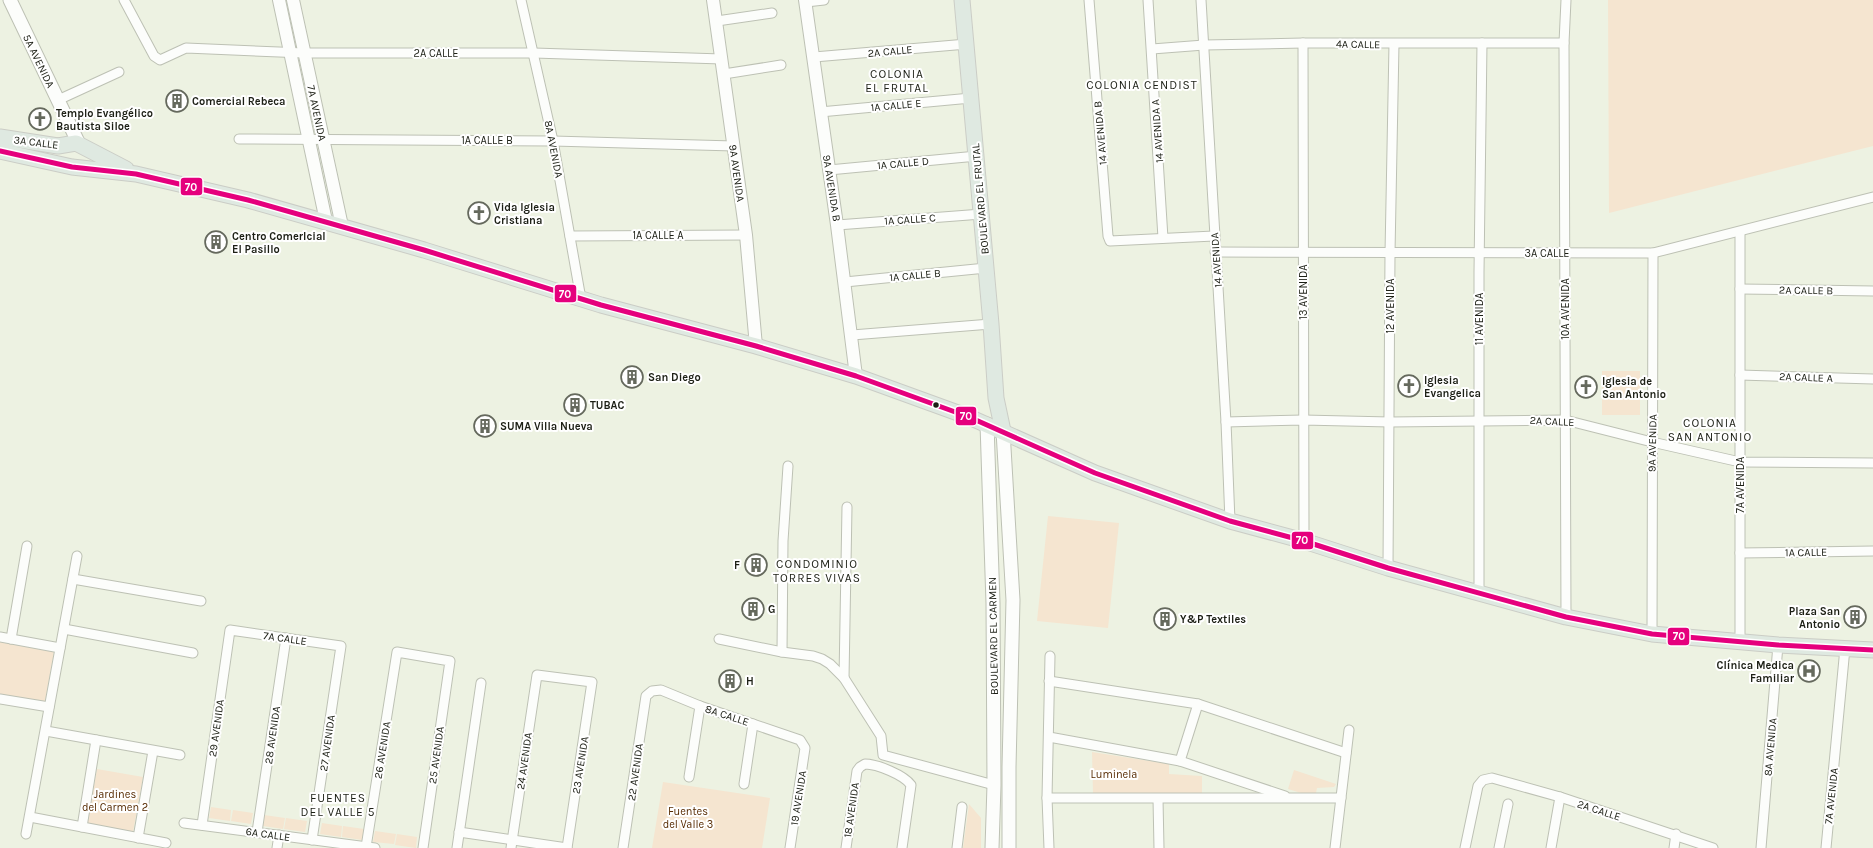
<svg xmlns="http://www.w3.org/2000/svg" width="1873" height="848" font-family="Karla,sans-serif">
<rect width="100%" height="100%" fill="#edf2e2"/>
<g fill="#f5e5d0">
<path d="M1608 0H1873V146L1609 213Z"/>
<rect x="1602" y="371" width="38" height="44"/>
<path d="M1048 516 1119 523 1108 628 1037 621Z"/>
<path d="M0 642 54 652 45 702 0 694Z"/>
<path d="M1092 752 1169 764V774L1202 776V794L1093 793Z"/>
<path d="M97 769 143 777 133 832 87 824Z"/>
<path d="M1294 770 1336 784 1334 787 1317 788 1316 793H1301L1288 789Z"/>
<path d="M663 782 770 798 762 848H652Z"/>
<path d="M969 804 981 818V848H963Z"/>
<path d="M211 807 231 810 230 821 209 818Z"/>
<path d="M233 810 253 813 251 824 231 821Z"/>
<path d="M264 815 285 818 283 829 263 826Z"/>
<path d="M286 818 307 821 305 832 284 829Z"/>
<path d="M322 823 342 826 341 837 320 834Z"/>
<path d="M343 826 364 829 362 840 342 837Z"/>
<path d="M375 831 396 834 394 844 373 842Z"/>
<path d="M397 834 417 837 416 848 395 845Z"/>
</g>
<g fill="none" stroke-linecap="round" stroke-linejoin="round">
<g stroke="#bdc1b4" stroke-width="11">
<g id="minor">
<path d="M124 0 154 56 160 60 186 48 304 53H534L722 59"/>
<path d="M521 0 553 141 581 299"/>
<path d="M1089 0 1108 236 1110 241 1214 236"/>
<path d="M1148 0 1163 238"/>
<path d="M1201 0 1226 422 1230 521"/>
<path d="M806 2 824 0"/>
<path d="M717 21 772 13"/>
<path d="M1303 43 1304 541"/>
<path d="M1152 49 1204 45 1303 43H1564"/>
<path d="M814 57 967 44"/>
<path d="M724 74 781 65"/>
<path d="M58 100 119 72"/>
<path d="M820 112 971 98"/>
<path d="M239 139 553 141 734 146"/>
<path d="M829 170 977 156"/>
<path d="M837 225 982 214"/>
<path d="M1740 232V642"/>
<path d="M570 236 746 235"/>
<path d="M1215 252 1653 253 1873 197"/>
<path d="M845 282 986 268"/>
<path d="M1740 289 1873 291"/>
<path d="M852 335 991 324"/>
<path d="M1740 375 1873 379"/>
<path d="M1226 422 1303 420 1390 422 1565 420 1652 442 1740 462 1873 463"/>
<path d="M1740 553 1873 551"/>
<path d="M1388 568 1390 253 1394 44"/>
<path d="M73 579 201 601"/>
<path d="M1479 594V272L1482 43"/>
<path d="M1566 617 1564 43 1566 0"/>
<path d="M64 629 193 653"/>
<path d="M1652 634 1653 253"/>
<path d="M0 637 60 648"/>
<path d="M11 639 27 546"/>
<path d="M719 639 782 652 813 656 822 659 830 664 844 678 881 736 883 755 994 785"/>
<path d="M782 652 783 541 788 466"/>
<path d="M844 678 847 507"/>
<path d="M1049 681 1198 704 1346 753"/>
<path d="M0 699 49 707"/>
<path d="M46 731 180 755"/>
<path d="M1049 737 1180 761 1285 796"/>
<path d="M1180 761 1198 704"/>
<path d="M689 777 700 706"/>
<path d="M744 784 753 724"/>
<path d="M1047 798H1341"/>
<path d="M1158 799 1159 848"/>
<path d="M30 817 166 843"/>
<path d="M184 823 375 848"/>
<path d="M202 825 230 630 341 646 312 840"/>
<path d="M82 827 96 740"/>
<path d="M257 832 286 638"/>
<path d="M459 832 567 848"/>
<path d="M26 834 77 556"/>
<path d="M138 838 153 751"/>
<path d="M366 847 397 652 450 661 423 848"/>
<path d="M277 848 279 835"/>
<path d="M457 848 481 683"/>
<path d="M511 848 537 675 592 682 567 848"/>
<path d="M623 848 646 696 652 691 661 690 700 706 800 740 805 748 790 848"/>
<path d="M846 848 857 771 860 767 865 764C877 764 904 775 911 785L902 848"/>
<path d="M957 848 962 807"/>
<path d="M1049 848 1047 798 1050 656"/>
<path d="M1335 848 1349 730"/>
<path d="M1465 848 1478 786 1483 780 1492 778 1560 797 1713 848"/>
<path d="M1499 848 1508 804"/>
<path d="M1551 848 1560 797"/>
<path d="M1674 848 1676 834"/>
<path d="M1761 848 1778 645"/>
<path d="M1826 848 1845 648"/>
</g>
</g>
<g stroke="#bdc1b4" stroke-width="14">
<g id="tertiary">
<path d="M279 0 326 221"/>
<path d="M293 0 342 226"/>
<path d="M713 0 746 235 756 346"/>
<path d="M805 0 837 225 856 376"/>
</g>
</g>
<g stroke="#bdc1b4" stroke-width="15">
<g id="secondary">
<path d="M10 0 79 144"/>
<path d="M987 424 993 603 994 785 992 848"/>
<path d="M1003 431 1013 600 1009 767V848"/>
</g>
</g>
<g stroke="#cbcdc6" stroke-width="17">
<g id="primary">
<path d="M962 0 991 324 996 398 1003 431"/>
<path d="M0 137 58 146 76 143 126 169"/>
<path d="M0 151 72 167 136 174 248 200 424 250 601 305 756 346 856 376 969 417 1095 473 1230 521 1304 541 1388 568 1566 617 1652 634 1778 645 1873 650"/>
</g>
</g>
<use href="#minor" stroke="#fcfdfb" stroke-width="9"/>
<use href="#tertiary" stroke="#fcfdfb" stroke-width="12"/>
<use href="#secondary" stroke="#fcfdfb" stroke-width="13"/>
<use href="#primary" stroke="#dfe9e1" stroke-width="15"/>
<g stroke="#fff" stroke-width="8">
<path id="bus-1" d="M0 151 72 167 136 174 248 200 424 250 601 305 756 346 856 376 969 417 1095 473 1230 521 1304 541 1388 568 1566 617 1652 634 1778 645 1873 650"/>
</g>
<use href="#bus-1" stroke="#e5007d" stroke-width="5"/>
</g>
<defs>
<g id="building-ring" transform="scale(1.15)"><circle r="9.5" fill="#fff" stroke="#65695d" stroke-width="1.5"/><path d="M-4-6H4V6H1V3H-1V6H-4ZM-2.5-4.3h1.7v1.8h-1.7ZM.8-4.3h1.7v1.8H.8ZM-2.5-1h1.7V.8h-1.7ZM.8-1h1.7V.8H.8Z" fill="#65695d"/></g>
<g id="church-ring" transform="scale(1.15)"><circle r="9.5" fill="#fff" stroke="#65695d" stroke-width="1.5"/><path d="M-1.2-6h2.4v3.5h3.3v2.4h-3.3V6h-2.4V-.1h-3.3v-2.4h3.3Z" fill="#65695d"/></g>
<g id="hospital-ring" transform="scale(1.15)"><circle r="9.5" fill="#fff" stroke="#65695d" stroke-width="1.5"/><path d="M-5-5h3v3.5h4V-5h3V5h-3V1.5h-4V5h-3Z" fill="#65695d"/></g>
</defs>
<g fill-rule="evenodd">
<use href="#building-ring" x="177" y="101"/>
<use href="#church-ring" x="40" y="119"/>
<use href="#church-ring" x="479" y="213"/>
<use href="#building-ring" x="216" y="242"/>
<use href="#building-ring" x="632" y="377"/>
<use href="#church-ring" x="1409" y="386"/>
<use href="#church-ring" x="1586" y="387"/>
<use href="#building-ring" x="575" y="405"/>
<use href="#building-ring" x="485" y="426"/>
<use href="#building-ring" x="756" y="565"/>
<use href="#building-ring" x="753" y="609"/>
<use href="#building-ring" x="1855" y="617"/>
<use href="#building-ring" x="1165" y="619"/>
<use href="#hospital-ring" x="1809" y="671"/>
<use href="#building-ring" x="730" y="681"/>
</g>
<circle fill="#1c1f15" stroke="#fff" stroke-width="1.5" cx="936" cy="405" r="3.5"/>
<g text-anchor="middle" stroke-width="4" stroke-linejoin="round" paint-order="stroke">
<g font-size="11" fill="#1c1f15" stroke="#fff">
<text transform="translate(1358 44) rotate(1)" y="4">4A CALLE</text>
<text transform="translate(890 51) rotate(-5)" y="4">2A CALLE</text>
<text x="436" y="57">2A CALLE</text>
<text transform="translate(39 61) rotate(64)" y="4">5A AVENIDA</text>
<text transform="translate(896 105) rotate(-5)" y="4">1A CALLE E</text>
<text transform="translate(317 113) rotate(78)" y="4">7A AVENIDA</text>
<text transform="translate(1157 131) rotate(-94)" y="4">14 AVENIDA A</text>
<text transform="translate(1100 133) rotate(-95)" y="4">14 AVENIDA B</text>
<text x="487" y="144">1A CALLE B</text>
<text transform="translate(36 142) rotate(7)" y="4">3A CALLE</text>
<text transform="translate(554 149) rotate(79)" y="4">8A AVENIDA</text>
<text transform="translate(903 163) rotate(-5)" y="4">1A CALLE D</text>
<text transform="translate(737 173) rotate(82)" y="4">9A AVENIDA</text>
<text transform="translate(832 188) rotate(81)" y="4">9A AVENIDA B</text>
<text transform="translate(980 199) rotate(-95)" y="4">BOULEVARD EL FRUTAL</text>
<text transform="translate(910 219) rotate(-4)" y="4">1A CALLE C</text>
<text x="658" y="239">1A CALLE A</text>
<text x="1547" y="257">3A CALLE</text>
<text transform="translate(1216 260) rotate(-94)" y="4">14 AVENIDA</text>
<text transform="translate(915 275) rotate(-5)" y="4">1A CALLE B</text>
<text transform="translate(1806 290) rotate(1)" y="4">2A CALLE B</text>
<text transform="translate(1303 292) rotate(-90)" y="4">13 AVENIDA</text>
<text transform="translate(1390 306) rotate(-90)" y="4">12 AVENIDA</text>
<text transform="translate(1565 309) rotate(-90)" y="4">10A AVENIDA</text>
<text transform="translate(1479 319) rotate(-90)" y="4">11 AVENIDA</text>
<text transform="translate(1806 377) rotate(2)" y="4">2A CALLE A</text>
<text transform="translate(1552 421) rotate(3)" y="4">2A CALLE</text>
<text transform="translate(1652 443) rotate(-89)" y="4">9A AVENIDA</text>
<text transform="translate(1740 485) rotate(-90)" y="4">7A AVENIDA</text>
<text transform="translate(1806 552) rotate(-1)" y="4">1A CALLE</text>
<text transform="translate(993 636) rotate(-91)" y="4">BOULEVARD EL CARMEN</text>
<text transform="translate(285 638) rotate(8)" y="4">7A CALLE</text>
<text transform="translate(727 715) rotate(18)" y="4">8A CALLE</text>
<text transform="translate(216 728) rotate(-82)" y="4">29 AVENIDA</text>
<text transform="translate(272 735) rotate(-82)" y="4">28 AVENIDA</text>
<text transform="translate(327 743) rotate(-82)" y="4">27 AVENIDA</text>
<text transform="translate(1770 747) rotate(-85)" y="4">8A AVENIDA</text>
<text transform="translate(382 750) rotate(-81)" y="4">26 AVENIDA</text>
<text transform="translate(436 755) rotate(-82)" y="4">25 AVENIDA</text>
<text transform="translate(524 761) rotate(-82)" y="4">24 AVENIDA</text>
<text transform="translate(580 765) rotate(-81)" y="4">23 AVENIDA</text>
<text transform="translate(635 772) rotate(-82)" y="4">22 AVENIDA</text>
<text transform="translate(1831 796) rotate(-84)" y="4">7A AVENIDA</text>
<text transform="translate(798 798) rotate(-81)" y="4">19 AVENIDA</text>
<text transform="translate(851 810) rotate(-82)" y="4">18 AVENIDA</text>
<text transform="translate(1599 810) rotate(18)" y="4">2A CALLE</text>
<text transform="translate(268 834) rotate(8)" y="4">6A CALLE</text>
</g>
<g font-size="11" font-weight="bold" fill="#1c1f15" stroke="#fff" text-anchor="start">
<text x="192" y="105">Comercial Rebeca</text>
<text x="56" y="117">Templo Evangélico<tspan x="56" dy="13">Bautista Siloe</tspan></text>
<text x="494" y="211">Vida Iglesia<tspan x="494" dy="13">Cristiana</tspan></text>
<text x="232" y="240">Centro Comerlcial<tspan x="232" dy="13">El Pasillo</tspan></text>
<text x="648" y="381">San Diego</text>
<text x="1424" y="384">Iglesia<tspan x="1424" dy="13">Evangelica</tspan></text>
<text x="1602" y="385">Iglesia de<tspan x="1602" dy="13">San Antonio</tspan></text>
<text x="590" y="409">TUBAC</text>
<text x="500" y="430">SUMA Villa Nueva</text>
<text x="740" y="569" text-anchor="end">F</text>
<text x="768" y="613">G</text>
<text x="1840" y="615" text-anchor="end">Plaza San<tspan x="1840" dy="13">Antonio</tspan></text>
<text x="1180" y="623">Y&amp;P Textiles</text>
<text x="1794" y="669" text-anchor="end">Clínica Medica<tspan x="1794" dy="13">Familiar</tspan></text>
<text x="746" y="685">H</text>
</g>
<g font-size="11" fill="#562a00" stroke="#fff">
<text x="1114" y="778">Luminela</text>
<text x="115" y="798">Jardines<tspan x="115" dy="13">del Carmen 2</tspan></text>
<text x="688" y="815">Fuentes<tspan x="688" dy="13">del Valle 3</tspan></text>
</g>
<g font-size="12" letter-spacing="1" fill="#1c1f15" stroke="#fff">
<text x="897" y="78">COLONIA<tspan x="897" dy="14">EL FRUTAL</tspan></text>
<text x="1142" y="89">COLONIA CENDIST</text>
<text x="1710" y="427">COLONIA<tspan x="1710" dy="14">SAN ANTONIO</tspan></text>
<text x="817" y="568">CONDOMINIO<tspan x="817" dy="14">TORRES VIVAS</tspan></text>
<text x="338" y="802">FUENTES<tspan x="338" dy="14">DEL VALLE 5</tspan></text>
</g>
</g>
<g stroke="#fff" stroke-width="1.5">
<rect x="180" y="177" width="23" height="19" rx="4" fill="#e5007d"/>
<rect x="554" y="284" width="23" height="19" rx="4" fill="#e5007d"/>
<rect x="955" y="406" width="22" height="20" rx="4" fill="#e5007d"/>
<rect x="1291" y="531" width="23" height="19" rx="4" fill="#e5007d"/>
<rect x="1667" y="627" width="23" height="19" rx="4" fill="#e5007d"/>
</g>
<g font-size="11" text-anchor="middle" font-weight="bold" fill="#fff">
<text x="191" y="191">70</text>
<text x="565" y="298">70</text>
<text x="966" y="420">70</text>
<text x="1302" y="544">70</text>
<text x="1679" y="640">70</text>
</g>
</svg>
